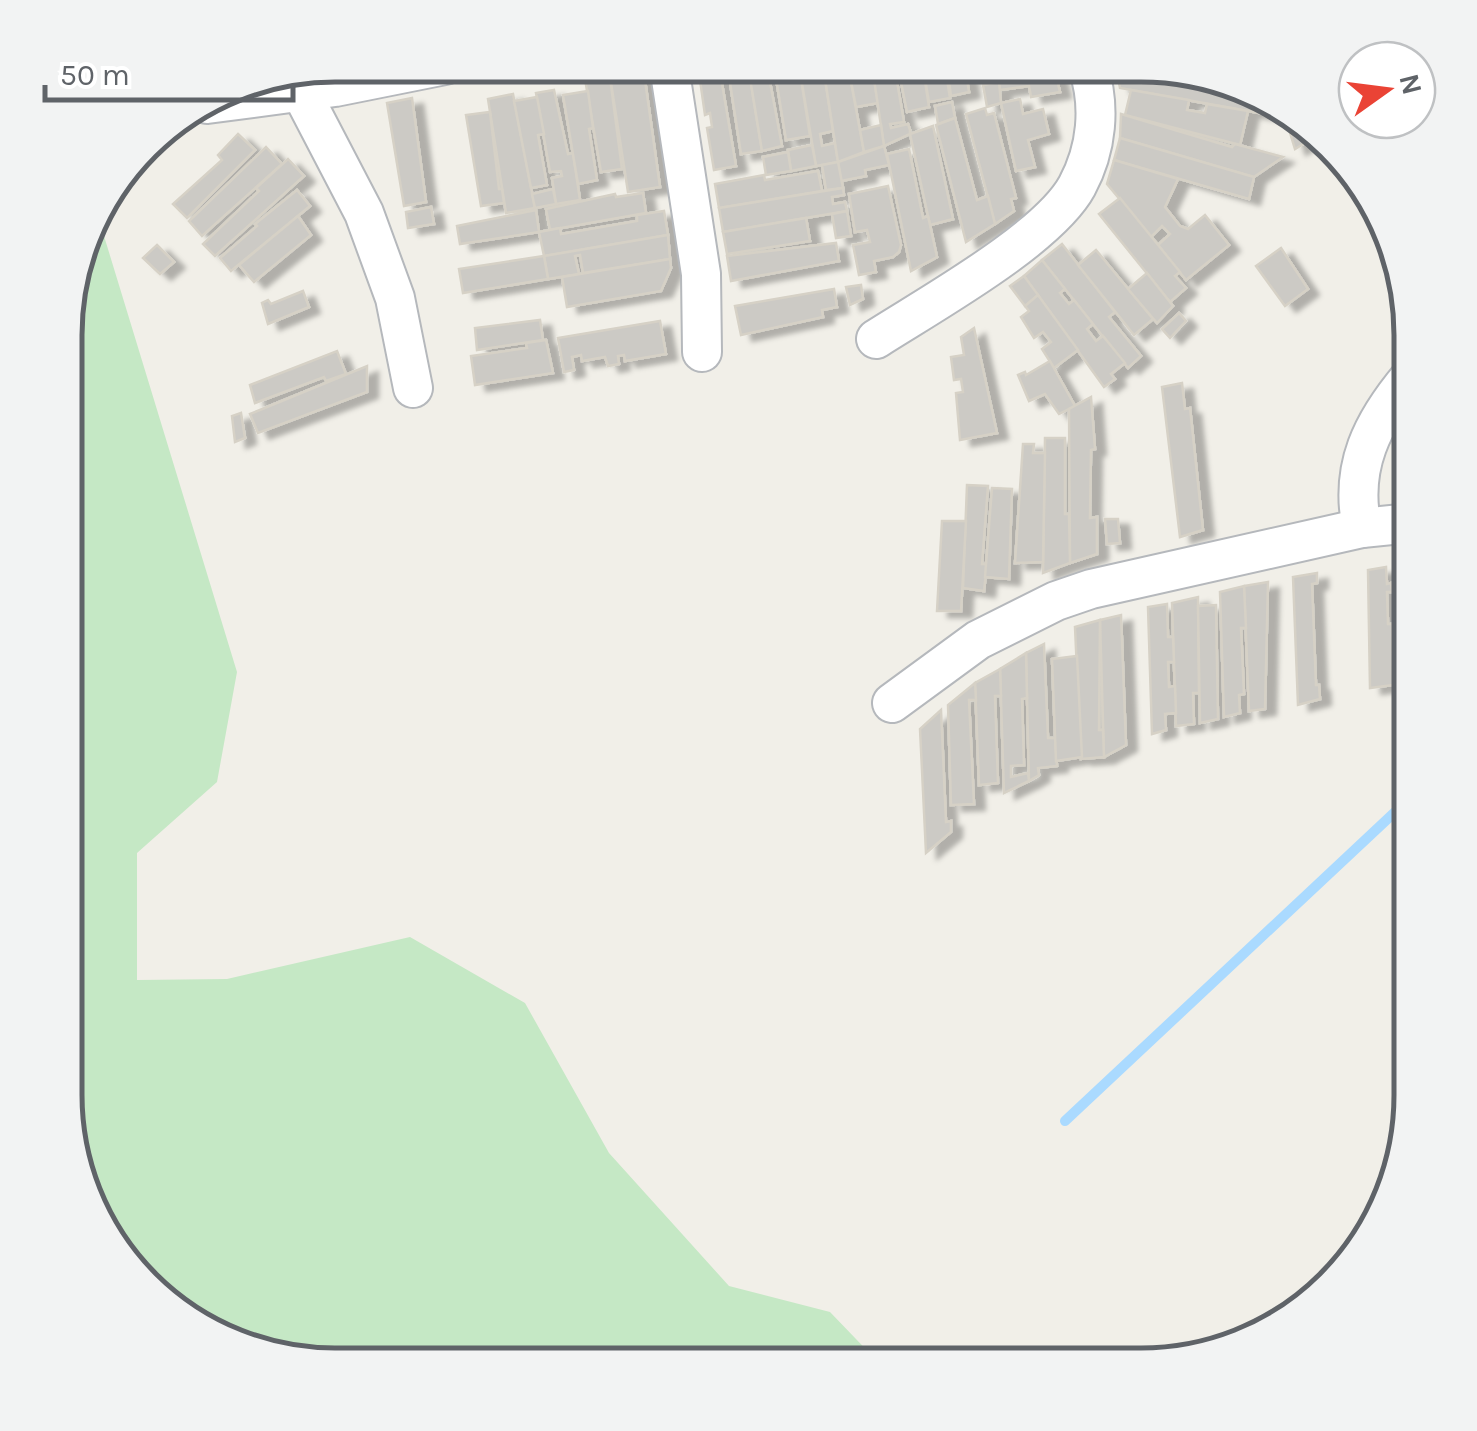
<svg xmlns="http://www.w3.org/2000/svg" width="1477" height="1431" font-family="Karla,sans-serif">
<defs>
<filter id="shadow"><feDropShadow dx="11" dy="6" stdDeviation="2.5" flood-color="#0004"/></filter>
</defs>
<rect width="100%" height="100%" fill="#f1efe8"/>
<path fill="#c5e8c5" d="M97 213 237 672 217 782 137 853V980L227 979 410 937 525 1003 609 1153 729 1286 830 1312 881 1365H319L215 1338 121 1261 66 1112 70 283Z"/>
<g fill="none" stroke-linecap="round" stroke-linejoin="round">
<path stroke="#aadaff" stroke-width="10" d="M1065 1121 1411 797"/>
</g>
<g fill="#cccac5" stroke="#d6d1c6" stroke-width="2.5" filter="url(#shadow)">
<path d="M698 66H719L736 166 714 170 707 128 712 127 710 113 705 115Z"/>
<path d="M724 66H748L762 151 741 154 729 76 725 77Z"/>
<path d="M748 66H767L782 146 762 151Z"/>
<path d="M774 66H799L810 136 786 140Z"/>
<path d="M799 66H823L833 131 820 134 822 146 835 143 838 162 816 166Z"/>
<path d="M823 66H848L864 152 838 162Z"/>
<path d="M848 66H872L878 103 856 107Z"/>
<path d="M872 66 898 67 895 70 904 122 890 124 891 128 908 124 910 130V134L884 146Z"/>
<path d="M898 67 923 68 929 107 907 112Z"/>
<path d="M923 67H945L950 98 929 102Z"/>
<path d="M947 67H965L969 92 951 96Z"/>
<path d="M972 67H993L995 77 974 80Z"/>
<path d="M997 67H1046L1047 72 1055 71 1060 92 1031 97 1029 86 1000 90Z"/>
<path d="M1116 67H1148L1216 81 1268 98 1265 114 1120 88Z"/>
<path d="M1148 67H1176L1207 78V79Z"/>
<path d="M633 68 645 80 660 187 628 192 609 70Z"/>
<path d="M609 70 622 169 601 172 584 73Z"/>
<path d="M999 82 1001 103 987 107 983 85Z"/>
<path d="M554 90 568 154 573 153 580 200 556 204 552 178 562 176 561 171 550 172 536 93Z"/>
<path d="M1131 90 1189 100 1187 110 1205 113 1207 104 1248 111 1240 145 1125 115Z"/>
<path d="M588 91 593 128 589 129 597 180 578 184 563 95Z"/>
<path d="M513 94 535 208 506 213 488 99Z"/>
<path d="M537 97 544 134 538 135 547 185 531 188 514 101Z"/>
<path d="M412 98 426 202 404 206 387 103Z"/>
<path d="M1020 99 1023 114 1043 109 1049 134 1028 140 1035 167 1016 171 1001 103Z"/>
<path d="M952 102 955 118 938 124 935 106Z"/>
<path d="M985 108 987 115 994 113 1016 198 1011 199 1014 211 995 224 966 114Z"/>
<path d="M490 112 499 189H502L504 203 481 206 466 115Z"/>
<path d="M1121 114 1232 147 1235 144 1283 157 1254 177 1120 138Z"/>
<path d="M1295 117 1316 136 1295 149 1287 123Z"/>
<path d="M955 118 977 200 988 196 995 224 966 242 936 125Z"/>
<path d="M881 125 884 146 864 152 860 130Z"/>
<path d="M933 126 953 219 930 225 910 134Z"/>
<path d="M238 134 255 150 187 218 173 204 222 160 218 155Z"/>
<path d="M1120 138 1254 177 1249 199 1114 160Z"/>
<path d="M812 145 816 166 791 171 788 150Z"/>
<path d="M884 146 889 165 865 170 866 176 841 181 838 162Z"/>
<path d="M266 147 282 164 202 236 189 221Z"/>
<path d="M909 149 923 218 928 216 937 257 911 271 887 154Z"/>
<path d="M788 152 791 171 766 175 763 157Z"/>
<path d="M288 159 304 176 215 256 203 244 259 191 256 188Z"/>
<path d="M1114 160 1178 179 1165 207 1180 226 1188 229 1205 215 1229 245 1186 280 1158 245 1170 234 1162 226 1151 237 1107 184Z"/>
<path d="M838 162 843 188 826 190 822 165Z"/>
<path d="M818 171 822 191 719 208 715 184 764 175 765 180Z"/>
<path d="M888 186 901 245 899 252 893 257 874 261 876 272 859 275 853 245 870 242 867 230 855 232 849 194Z"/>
<path d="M843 188 844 195 832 197 833 204 845 202 847 211 723 232 719 208Z"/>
<path d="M553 189 556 204 535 208 532 194Z"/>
<path d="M297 190 310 206 231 271 220 258 257 226 255 224Z"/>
<path d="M643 193 646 213 550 230 546 209 615 194 616 197Z"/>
<path d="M1120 198 1180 272 1175 276 1186 288 1170 302 1099 214Z"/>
<path d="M431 207 434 224 408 228 406 212Z"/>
<path d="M536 210 539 232 460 244 457 226Z"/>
<path d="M664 211 668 235 544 256 539 232 560 228 561 234 637 221V215Z"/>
<path d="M847 211 851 236 836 238 832 214Z"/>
<path d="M298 216 311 235 254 282 239 265Z"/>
<path d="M806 218 810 241 727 254 723 232Z"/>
<path d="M668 235 670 259 583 273 580 255 575 256 579 274 548 279 544 256Z"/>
<path d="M836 243 839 261 731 281 727 256Z"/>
<path d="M1062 244 1115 312 1109 317 1141 356 1128 368 1042 260Z"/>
<path d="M157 245 174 262 160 274 143 258Z"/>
<path d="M1281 248 1308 289 1285 306 1256 266Z"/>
<path d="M1096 250 1153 319 1134 335 1078 265Z"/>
<path d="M544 256 548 279 463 293 459 269Z"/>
<path d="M670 259 671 268 661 291 567 307 562 277Z"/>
<path d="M1042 260 1065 289 1060 293 1069 304 1074 300 1093 324 1087 329 1096 341 1103 336 1125 363 1111 374 1115 379 1104 387 1024 276Z"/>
<path d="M1147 273 1173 306 1157 323 1128 289Z"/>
<path d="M1024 276 1038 295 1025 306 1010 286Z"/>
<path d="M861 285 863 299 850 305 846 287Z"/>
<path d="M834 289 837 307 822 310 823 317 741 335 735 306Z"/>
<path d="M303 291 309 307 268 324 262 303 268 300 271 304Z"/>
<path d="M1038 295 1078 350 1054 368 1042 349 1051 342 1043 332 1034 338 1021 317 1029 311 1025 306Z"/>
<path d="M1179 313 1186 321 1170 338 1162 329Z"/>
<path d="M540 320 543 340 477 350 475 328Z"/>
<path d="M660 321 666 354 625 361 624 355 618 356 619 364 608 366 605 357 582 361 581 355 572 357 574 370 564 372 558 338Z"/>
<path d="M974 328 997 433 960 440 956 393 963 392 961 379 954 380 951 357 964 355 961 337Z"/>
<path d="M546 340 553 373 475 385 471 356 527 348 526 343Z"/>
<path d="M337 351 346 374 326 381 324 377 255 403 250 385Z"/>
<path d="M1050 361 1075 406 1059 414 1045 394 1029 401 1018 375 1025 372 1026 375Z"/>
<path d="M367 366V392L258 433 250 414Z"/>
<path d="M1182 383 1185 409 1190 408 1203 530 1180 537 1162 387Z"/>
<path d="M1091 397 1095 449 1091 450 1090 518 1097 517V554L1070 563 1069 409Z"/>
<path d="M241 413 245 438 235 442 232 416Z"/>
<path d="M1045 438H1065V514H1069L1070 563 1043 573Z"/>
<path d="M1023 444H1034L1033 453H1045L1043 562 1015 563Z"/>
<path d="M967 485 988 486 982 564H987L984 591 963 588Z"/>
<path d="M992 488 1012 489 1009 579 985 577Z"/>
<path d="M1105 519H1118L1120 543 1107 544Z"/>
<path d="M942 521H966L961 611H937Z"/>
<path d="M1386 567 1387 584 1391 583 1392 592H1387L1388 624H1392L1393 685 1370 688 1368 570Z"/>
<path d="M1317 573V583L1312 584 1316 685H1319L1320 699 1298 705 1293 577Z"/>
<path d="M1268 582 1265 709 1249 711 1244 586Z"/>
<path d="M1244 586 1246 628H1241L1244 694 1239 695 1240 713 1224 717 1220 592Z"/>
<path d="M1198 597 1199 693H1193L1194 724 1176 726 1172 603Z"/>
<path d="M1167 604 1168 637H1173L1174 662H1168L1169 687 1175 686 1176 713 1165 714 1166 730 1152 734 1148 607Z"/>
<path d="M1216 605 1218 719 1200 723 1198 606Z"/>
<path d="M1121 615 1126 745 1104 757 1100 620Z"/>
<path d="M1100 620 1099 730H1103L1104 757 1081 759 1075 627Z"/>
<path d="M1044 644 1048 738H1055L1057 766 1038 768 1039 775 1029 781 1026 653Z"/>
<path d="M1026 653 1027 698 1022 699 1024 765 1011 766V777L1028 773 1029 781 1004 793 1000 669Z"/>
<path d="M1077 656 1082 757 1056 761 1052 659Z"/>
<path d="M1000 669 1001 696H995L998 783 979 785 975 683Z"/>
<path d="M975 683 976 700H969L974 804 951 805 948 705Z"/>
<path d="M941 710 946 822 951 821V832L926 853 920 729Z"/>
</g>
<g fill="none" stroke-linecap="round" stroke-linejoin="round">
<g stroke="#b5b8bc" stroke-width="42">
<g id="minor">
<path d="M669 66 701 274 702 352"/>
<path d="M301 92 364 213 395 298 413 388"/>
<path d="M207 104 335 87 445 65"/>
<path d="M876 339C929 305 1048 239 1077 186 1097 149 1101 106 1088 67"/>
<path d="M1362 528C1349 467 1372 422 1411 376"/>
<path d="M892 703 978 640 1056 601 1091 589 1362 528 1411 523"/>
</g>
</g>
<use href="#minor" stroke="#fff" stroke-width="38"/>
</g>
<path d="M0 0H1477V1431H0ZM335 82H1141A253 253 0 0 1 1394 335V1095A253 253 0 0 1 1141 1348H335A253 253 0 0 1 82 1095V335A253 253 0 0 1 335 82Z" fill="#f2f3f3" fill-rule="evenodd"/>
<path fill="none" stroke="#5f6368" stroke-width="5" d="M335 82H1141A253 253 0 0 1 1394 335V1095A253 253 0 0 1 1141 1348H335A253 253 0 0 1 82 1095V335A253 253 0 0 1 335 82Z"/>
<g transform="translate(1387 90) rotate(76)"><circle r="48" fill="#ffffff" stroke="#bfc1c3" stroke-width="2.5"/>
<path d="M0-8L18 38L0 25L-18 38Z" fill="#ea4335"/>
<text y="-15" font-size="28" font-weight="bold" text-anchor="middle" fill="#5f6368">N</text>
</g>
<path d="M45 85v15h248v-15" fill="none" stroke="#5f6368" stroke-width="5"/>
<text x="60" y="85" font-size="30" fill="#5f6368" stroke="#ffffff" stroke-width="8" paint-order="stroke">50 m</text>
</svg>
